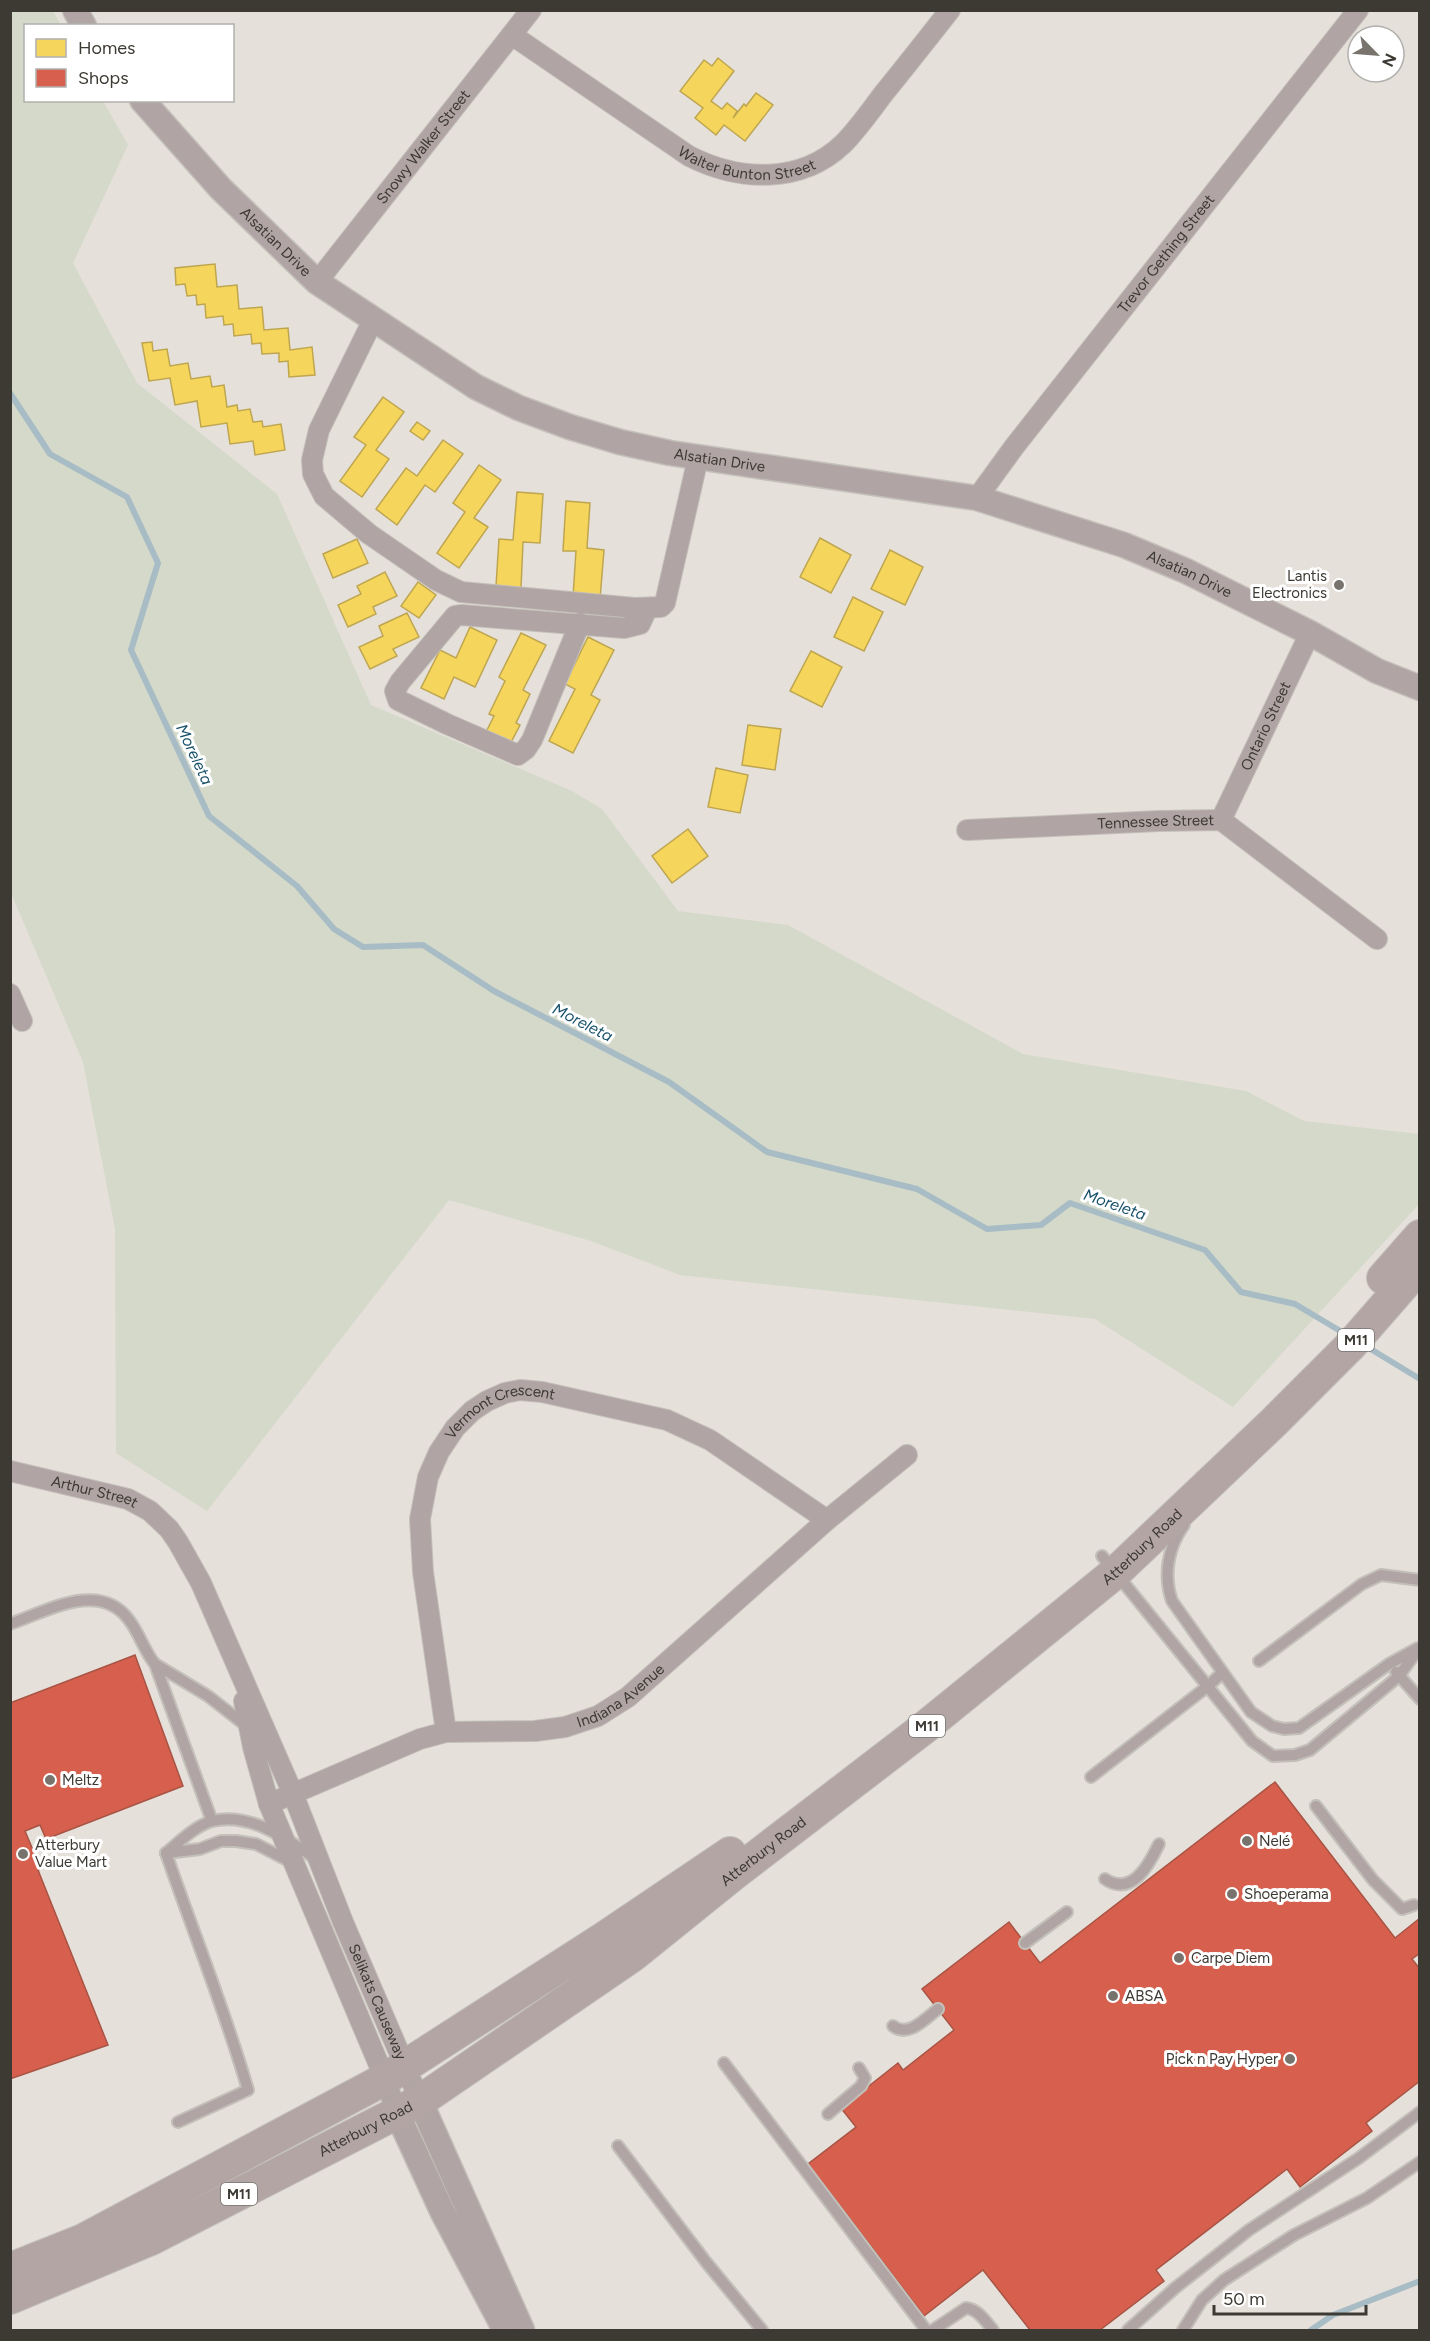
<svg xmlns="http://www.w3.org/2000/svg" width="1430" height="2341" font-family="Figtree,sans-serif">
<rect width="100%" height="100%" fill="#e6e0da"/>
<path fill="#d4d9ca" d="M10 11H53L61 25 26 26V100L103 101 128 145 73 263 137 383 277 494 371 705 572 791 602 809 678 911 788 925 1023 1054 1246 1091 1304 1121 1419 1134V1204L1233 1407 1095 1319 680 1275 591 1241 449 1200 207 1511 116 1453 115 1229 83 1062 11 893Z"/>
<g fill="#f6d55c" stroke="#bea650" stroke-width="1.5">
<path d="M718 58 734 71 711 101 722 109 727 103 737 111 733 118 744 104 746 106 756 93 773 105 745 141 724 125 716 135 695 118 703 108 680 91 704 60 712 66Z"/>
<path d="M215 264 217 287 237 285 239 309 262 307 264 330 288 328 290 350 312 347 315 375 289 377 288 361 279 362V353L262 354 261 343 252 344 251 334 234 336 233 324 224 325 223 316 206 318 205 304 197 305 196 295 187 296 185 284 176 285 175 268Z"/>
<path d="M152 342 153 351 167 349 170 366 188 363 191 379 210 376 212 387 224 385 227 407 237 405 238 411 250 409 253 422 262 421 263 427 281 424 285 450 255 455 253 441 230 444 227 423 201 427 197 401 175 405 170 378 149 381 142 343Z"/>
<path d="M383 397 404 412 376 450 389 459 362 497 340 481 366 445 354 437Z"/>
<path d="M417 422 430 431 423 440 410 431Z"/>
<path d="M443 440 463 454 435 492 425 485 397 525 376 509 406 468 417 476Z"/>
<path d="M479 465 501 480 474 518 488 527 459 568 437 553 465 512 453 503Z"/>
<path d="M517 492 543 494 540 543 523 542 521 588 496 586 499 539 513 540Z"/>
<path d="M566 501 590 503 587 548 604 550 600 599 573 597 576 551H563Z"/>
<path d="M820 538 851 555 831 593 800 577Z"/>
<path d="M357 539 368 563 333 578 323 554Z"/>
<path d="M890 550 923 567 905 605 871 589Z"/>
<path d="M385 572 397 596 373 607 376 614 348 627 338 605 361 594 357 586Z"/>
<path d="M418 582 436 595 419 618 401 606Z"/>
<path d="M853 597 883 612 864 651 834 637Z"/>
<path d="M407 613 419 637 393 649 397 656 370 669 359 647 383 636 379 626Z"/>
<path d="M470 627 497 640 475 687 454 677 444 699 421 688 440 650 456 658Z"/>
<path d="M521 633 546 645 523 690 530 694 516 723 520 725 508 748 484 736 494 716 489 714 505 681 499 677Z"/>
<path d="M588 637 614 650 591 695 600 700 573 753 549 741 575 689 565 684Z"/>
<path d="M811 651 842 667 822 707 790 691Z"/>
<path d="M748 725 781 729 775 770 742 765Z"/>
<path d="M716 768 748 775 740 813 708 807Z"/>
<path d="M688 829 708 856 672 883 652 856Z"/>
</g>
<g fill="#d6604d" stroke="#a85445" stroke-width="1.5">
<path d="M135 1655 183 1786 46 1839 40 1825 25 1831 41 1869 38 1870 108 2045 10 2079V1703Z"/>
<path d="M1275 1782 1395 1938 1420 1918V1953L1412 1959 1420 1969V2081L1366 2123 1372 2131 1300 2187 1287 2169 1156 2270 1164 2281 1100 2330H1030L983 2270 924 2316 808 2164 856 2127 841 2108 898 2063 903 2070 954 2030 922 1989 1009 1922 1040 1963Z"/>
</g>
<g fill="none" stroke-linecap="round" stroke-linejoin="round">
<g stroke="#a8bcc6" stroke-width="6">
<path d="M10 393 50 454 127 497 158 563 131 650 209 816 297 886 334 929 363 947 423 945 494 991 669 1082 767 1152 917 1189 987 1229 1041 1225 1070 1203 1205 1250 1241 1292 1295 1304 1347 1335"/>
<path d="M1364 1345 1420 1379"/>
<path d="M1311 2330 1333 2315 1420 2281"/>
</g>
<g stroke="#c3bfb9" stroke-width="14">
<g id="service">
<path d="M1184 1525C1168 1547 1163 1575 1172 1601L1251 1712 1272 1726 1284 1729 1299 1728 1389 1664 1418 1648"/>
<path d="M1102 1556 1252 1741 1273 1756 1295 1755 1310 1750 1399 1676 1417 1651"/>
<path d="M10 1624C47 1611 100 1580 129 1620 140 1634 144 1651 155 1664L212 1821"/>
<path d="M1259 1661 1362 1584 1381 1575 1420 1580"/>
<path d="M155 1664 208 1696 249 1728"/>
<path d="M1396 1672 1420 1699"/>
<path d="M1091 1777 1208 1686 1222 1673"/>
<path d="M1316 1806 1373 1880 1402 1909 1414 1905"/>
<path d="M166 1853C193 1932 225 2010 248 2090L178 2122"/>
<path d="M166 1853C179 1842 195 1826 212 1821 251 1812 287 1839 316 1859"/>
<path d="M166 1853 200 1849 221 1841H236L256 1844 291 1862"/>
<path d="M1105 1879C1132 1897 1149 1865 1159 1844"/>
<path d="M1025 1943 1067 1912"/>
<path d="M893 2026C908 2038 925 2019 938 2009"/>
<path d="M724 2063 926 2330"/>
<path d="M828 2114 861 2086 865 2078 859 2068"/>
<path d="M618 2146 706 2262 762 2330"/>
<path d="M933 2330 966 2308C978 2309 986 2322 993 2330"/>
<path d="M1128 2330 1175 2288 1249 2230 1359 2158 1420 2112"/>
<path d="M1183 2330 1202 2300 1224 2280 1294 2235 1367 2198 1420 2162"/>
</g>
</g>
<g stroke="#c3bfb9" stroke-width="22">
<g id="minor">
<path id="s1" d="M512 35 689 156C738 181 800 185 843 144 858 129 871 110 884 93 906 66 928 38 950 10"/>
<path id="s2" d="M317 282 531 10"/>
<path d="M373 320 319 430 312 460 313 474 324 496 369 534 436 580 461 592 635 608 661 607 665 603 698 458"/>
<path id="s3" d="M977 498 1014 447 1358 10"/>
<path d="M580 623 532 740 526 749 518 755 447 724 398 700 395 691 400 682 455 616 462 615 624 628 640 624 647 609"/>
<path id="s4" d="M1221 820 1310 633"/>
<path id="s5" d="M967 830 1159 821 1221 820 1377 939"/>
<path d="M10 994 22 1021"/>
<path id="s6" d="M10 1471 128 1499 150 1511 169 1529 178 1542 201 1583 293 1794 343 1922 420 2101"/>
<path d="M244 1701 253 1747 269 1804 385 2079 397 2113"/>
<path id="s7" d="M446 1732 423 1572 420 1519 428 1477 439 1452 455 1428 472 1411 487 1401 505 1393 520 1390 542 1392 667 1420 710 1440 827 1520"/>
<path id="s8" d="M269 1804 420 1739 446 1732 535 1731 565 1727 598 1716 628 1697 827 1520 907 1455"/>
</g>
</g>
<g stroke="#c3bfb9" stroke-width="27">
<g id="tertiary">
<path d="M75 10 84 26"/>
<path id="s9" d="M142 100 221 189 317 282 476 387 519 408 570 427 620 442 670 453 977 498 1124 545 1186 571 1310 633 1377 671 1420 688"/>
<path d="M420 2101 522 2330"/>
<path d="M397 2113 443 2213 505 2330"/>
</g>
</g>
<g stroke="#c3bfb9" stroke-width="34">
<g id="primary">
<path d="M1383 1278 1420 1236"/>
<path d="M10 2269 83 2240 385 2079 604 1938 730 1853"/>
<path id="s10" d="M10 2298 151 2239 420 2101 632 1956 735 1873 924 1728 1116 1572 1274 1422 1351 1345 1420 1266"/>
</g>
</g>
<use href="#service" stroke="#b0a4a5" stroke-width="10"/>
<use href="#minor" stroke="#b0a4a5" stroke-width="20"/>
<use href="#tertiary" stroke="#b0a4a5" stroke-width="24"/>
<use href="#primary" stroke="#b2a5a4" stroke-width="32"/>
</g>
<g fill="#78736d" stroke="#fff" stroke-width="2">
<circle cx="1339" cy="585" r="6"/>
<circle cx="50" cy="1780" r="6"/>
<circle cx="1247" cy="1841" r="6"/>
<circle cx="23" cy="1854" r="6"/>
<circle cx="1232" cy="1894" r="6"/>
<circle cx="1179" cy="1958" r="6"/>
<circle cx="1113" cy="1996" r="6"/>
<circle cx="1290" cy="2059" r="6"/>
</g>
<g text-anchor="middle" stroke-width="6" stroke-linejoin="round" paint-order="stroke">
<g fill="#fff" stroke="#777470" stroke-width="1.5">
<rect x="1338" y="1329" width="36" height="22" rx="4.5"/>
<rect x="909" y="1715" width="36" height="22" rx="4.5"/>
<rect x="221" y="2183" width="36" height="22" rx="4.5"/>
</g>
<g font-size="14" font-weight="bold" fill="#3d3933">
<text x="1356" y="1345">M11</text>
<text x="927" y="1731">M11</text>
<text x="239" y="2199">M11</text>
</g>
<g font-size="15" fill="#3d3933" stroke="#fff">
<text dy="5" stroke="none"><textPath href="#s2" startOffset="172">Snowy Walker Street</textPath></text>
<text dy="5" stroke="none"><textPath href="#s1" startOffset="274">Walter Bunton Street</textPath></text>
<text dy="5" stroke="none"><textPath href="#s9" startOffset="195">Alsatian Drive</textPath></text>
<text dy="5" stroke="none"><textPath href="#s3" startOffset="309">Trevor Gething Street</textPath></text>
<text dy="5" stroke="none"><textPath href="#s9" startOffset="699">Alsatian Drive</textPath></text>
<text dy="5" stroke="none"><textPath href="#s9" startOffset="1185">Alsatian Drive</textPath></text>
<text dy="5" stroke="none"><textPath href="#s4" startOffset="104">Ontario Street</textPath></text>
<text dy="5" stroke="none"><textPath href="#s5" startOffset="189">Tennessee Street</textPath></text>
<text dy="5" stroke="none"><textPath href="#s7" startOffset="364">Vermont Crescent</textPath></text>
<text dy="5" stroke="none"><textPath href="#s6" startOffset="87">Arthur Street</textPath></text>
<text dy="5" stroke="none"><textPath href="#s10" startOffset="1366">Atterbury Road</textPath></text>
<text dy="5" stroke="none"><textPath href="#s8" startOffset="375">Indiana Avenue</textPath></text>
<text dy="5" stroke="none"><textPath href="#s10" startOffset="880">Atterbury Road</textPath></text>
<text dy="5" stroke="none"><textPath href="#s6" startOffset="690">Selikats Causeway</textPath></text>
<text dy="5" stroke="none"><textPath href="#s10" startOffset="394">Atterbury Road</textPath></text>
</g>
<g font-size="15" fill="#3d3933" stroke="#fff" text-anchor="start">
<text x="1327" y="581" text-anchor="end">Lantis<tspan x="1327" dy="17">Electronics</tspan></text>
<text x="62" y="1785">Meltz</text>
<text x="1259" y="1846">Nelé</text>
<text x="35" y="1850">Atterbury<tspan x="35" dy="17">Value Mart</tspan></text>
<text x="1244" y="1899">Shoeperama</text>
<text x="1191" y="1963">Carpe Diem</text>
<text x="1125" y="2001">ABSA</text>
<text x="1278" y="2064" text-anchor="end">Pick n Pay Hyper</text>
</g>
<g font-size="16" font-style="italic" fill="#18516b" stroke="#fff">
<text transform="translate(195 754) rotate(65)" y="6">Moreleta</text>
<text transform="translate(583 1022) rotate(27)" y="6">Moreleta</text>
<text transform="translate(1115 1204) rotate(19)" y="6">Moreleta</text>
</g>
</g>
<rect width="1430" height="2341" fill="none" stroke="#3d3933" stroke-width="24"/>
<rect x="24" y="24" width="210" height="78" fill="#ffffff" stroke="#b1b0ad" stroke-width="1.5"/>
<rect x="36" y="39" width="30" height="18" fill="#f6d55c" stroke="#b1b0ad" stroke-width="1.5"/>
<text x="78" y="54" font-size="18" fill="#3d3933">Homes</text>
<rect x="36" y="69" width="30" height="18" fill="#d6604d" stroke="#b1b0ad" stroke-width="1.5"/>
<text x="78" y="84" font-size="18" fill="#3d3933">Shops</text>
<g transform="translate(1376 54) rotate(115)"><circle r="28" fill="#ffffff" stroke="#b1b0ad" stroke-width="1.5"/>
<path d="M0-4.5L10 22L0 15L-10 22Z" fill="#78736d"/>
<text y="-9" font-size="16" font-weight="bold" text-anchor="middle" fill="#3d3933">N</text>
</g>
<path d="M1214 2305v9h152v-9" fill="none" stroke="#3d3933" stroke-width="3"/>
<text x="1223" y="2305" font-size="18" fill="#3d3933" stroke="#ffffff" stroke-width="4.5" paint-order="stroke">50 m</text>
</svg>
